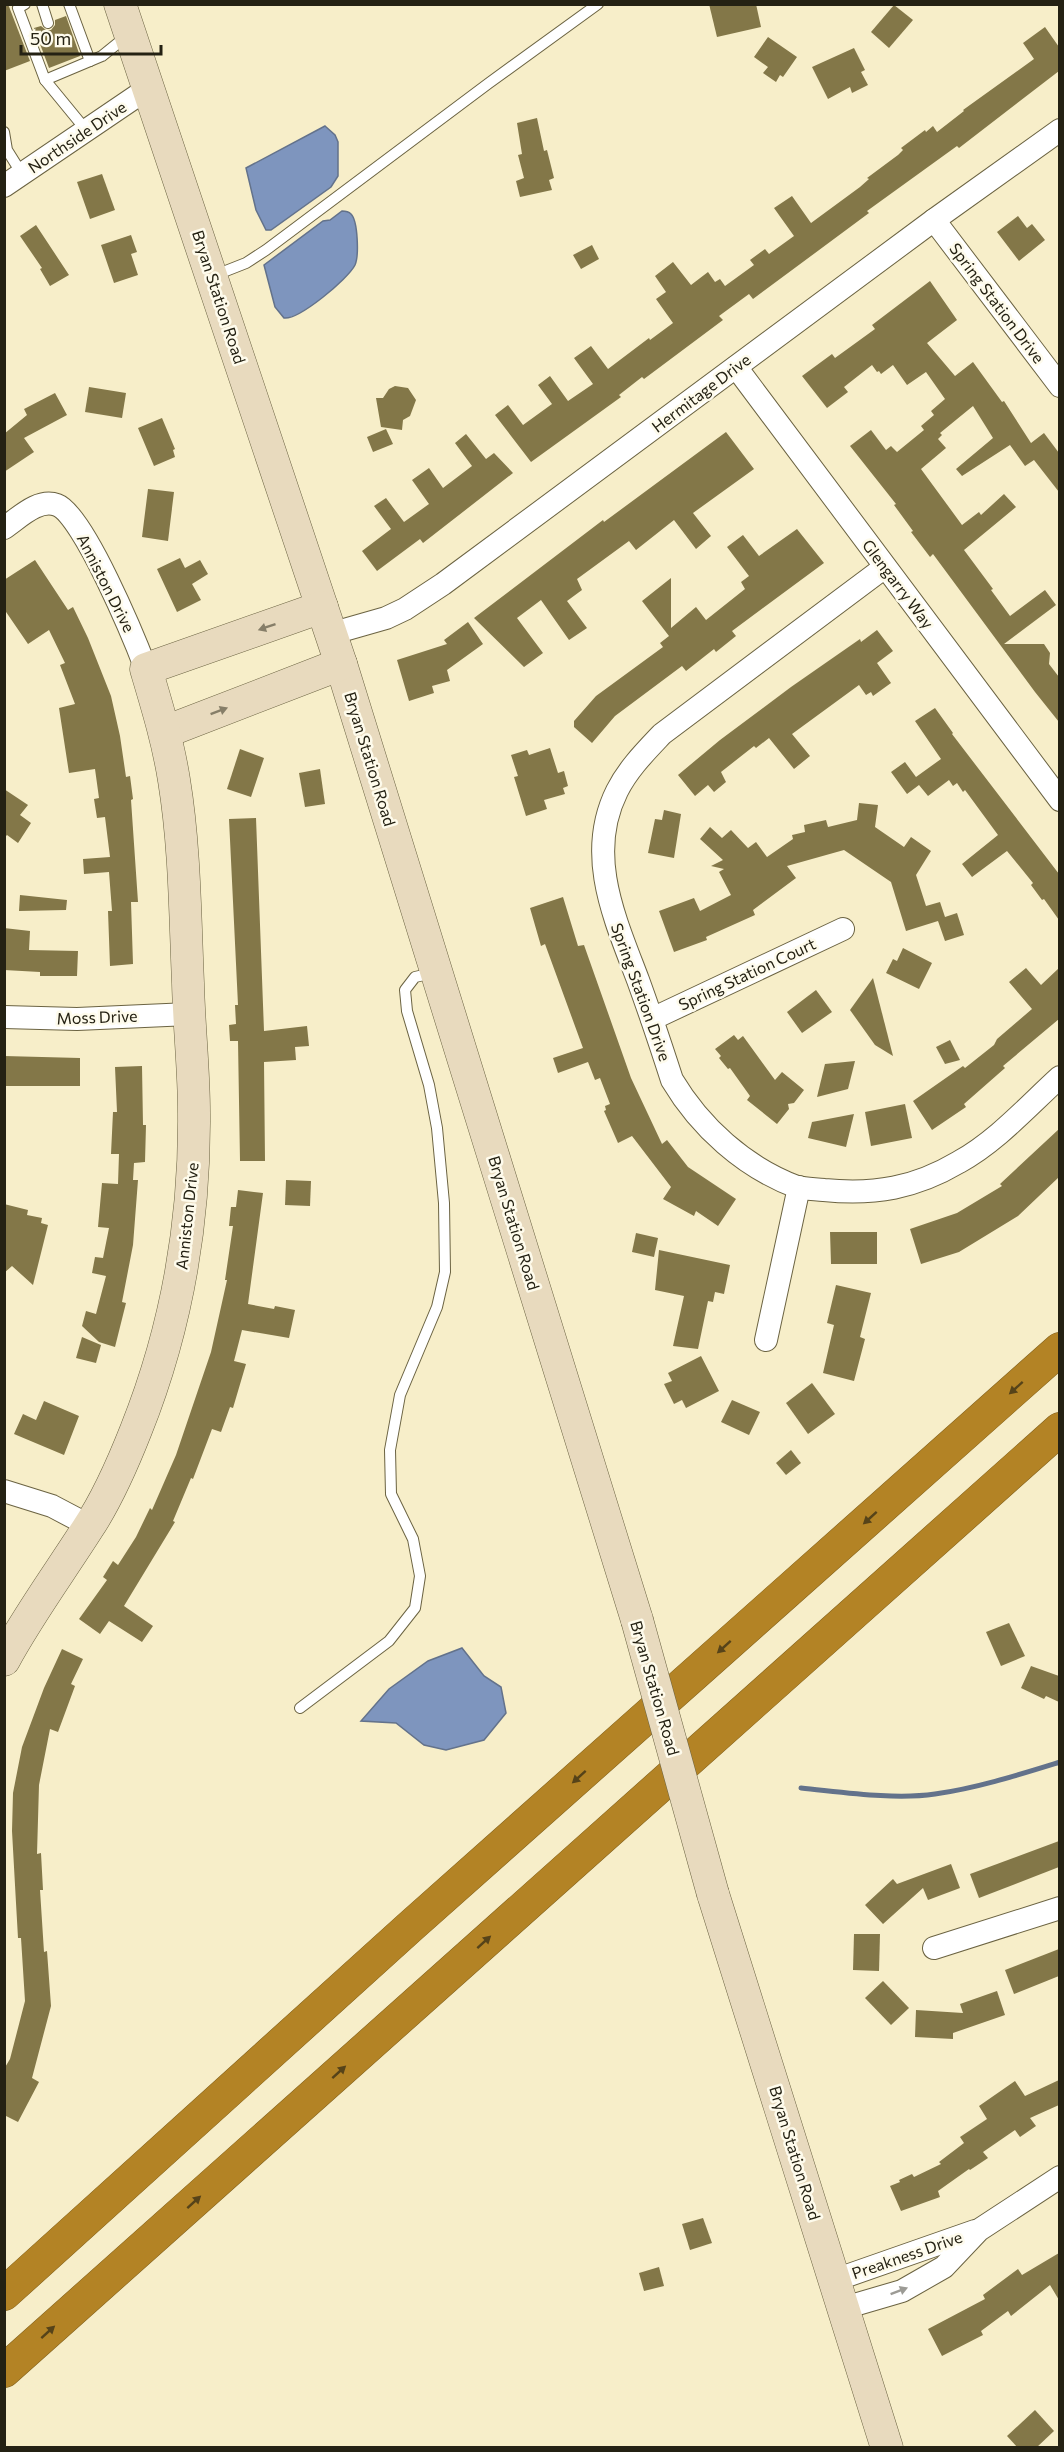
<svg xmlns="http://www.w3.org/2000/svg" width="1064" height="2452" font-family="Commissioner,sans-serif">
<rect width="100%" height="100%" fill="#f7eec9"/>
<g fill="#7e95be" stroke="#63728b" stroke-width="1.5">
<path d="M325 126 335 135 338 142V176L331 187 271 230H266L256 210 246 168Z"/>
<path d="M342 211C345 211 348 211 351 214 358 221 359 256 355 265 348 279 299 320 284 318L275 307 264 265 323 221 330 220Z"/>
<path d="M462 1648 484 1676 501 1687 506 1713 484 1740 446 1750 424 1745 396 1723 361 1721 389 1689 428 1661Z"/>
</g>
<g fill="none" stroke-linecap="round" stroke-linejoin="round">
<path stroke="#63728b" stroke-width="5" d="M801 1788C842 1792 894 1800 935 1794 977 1788 1018 1775 1060 1762"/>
</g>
<g fill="#837748">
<path d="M4 4H8L30 61 4 71Z"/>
<path d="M709 4H756L761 27 717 37Z"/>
<path d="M894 5 913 20 889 48 871 32Z"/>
<path d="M66 16 80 56 49 68 34 28 41 26 46 30H51L55 25V20Z"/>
<path d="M1045 27 1059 47V71L959 148 957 146 867 211 869 213 753 299 749 294 719 316 723 320 644 379 642 377 619 395 621 397 531 462 495 415 508 405 523 425 552 404 538 385 550 376 568 401 593 384 574 358 591 346 608 369 649 338 650 340 673 323 656 299 666 292 655 276 673 262 691 285 708 272 715 282 720 279 725 286 754 265 750 260 765 249 769 254 794 236 774 208 792 196 811 223 860 187 869 179 867 178 898 155 903 150 901 148 925 130 926 132 933 126 937 132 964 111 963 110 1034 59 1023 43Z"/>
<path d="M768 37 797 57 783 77 780 75 776 82 763 73 768 67 754 57Z"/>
<path d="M854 48 865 70 861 72 868 85 852 93 850 87 828 99 812 67Z"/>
<path d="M537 118 544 151 547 150 554 178 549 180 552 190 520 197 516 181 524 178 518 155 522 154 517 123Z"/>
<path d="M102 174 115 210 90 219 77 182Z"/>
<path d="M1018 216 1027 228 1032 224 1045 240 1019 261 997 232Z"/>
<path d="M36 225 69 275 50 286 40 269 42 268 20 236Z"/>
<path d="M131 235 137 252 131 254 138 275 114 283 101 245Z"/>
<path d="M592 245 599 259 581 269 573 255Z"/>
<path d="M930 281 957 320 927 343 955 376 973 362 1002 402 1004 401 1031 443 1044 433 1059 453V492L1034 460 1025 466 1010 445 962 476 956 469 993 438 973 406 940 433 942 435 938 439 946 448 921 469 962 525 979 512 981 515 1004 494 1016 507 964 550 993 589 991 590 1010 616 1045 590 1056 605 1004 644H1044L1050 653 1049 664 1059 677V722L1035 692 933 554 930 557 911 532 913 531 894 505 896 504 850 446 871 430 886 450 891 446 897 452 924 430 921 426 934 415 931 411 945 399 926 372 907 385 893 365 881 374 879 371 877 372 872 365 844 387 848 392 827 408 802 376 832 354 835 358 875 329 872 325Z"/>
<path d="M395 386 408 388 416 400 410 416 403 420 402 430 381 427 376 398H383L389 389Z"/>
<path d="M89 387 126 393 122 418 85 412Z"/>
<path d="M55 393 67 415 24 438 34 452 4 472V434L27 415 24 409Z"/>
<path d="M162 418 175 449 173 450 175 457 154 466 138 428Z"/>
<path d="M386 429 393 444 373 452 367 437Z"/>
<path d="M726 432 754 469 693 513 711 536 696 549 674 520 636 550 629 541 577 579 582 590 567 601 587 628 569 640 541 600 517 618 543 653 524 667 474 618 603 520 604 522Z"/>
<path d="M466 434 486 459 494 453 513 473 423 543 420 539 377 571 362 551 391 529 374 506 386 498 404 522 429 504 412 480 429 468 443 488 472 466 455 443Z"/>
<path d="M148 489 174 492 168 541 142 537Z"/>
<path d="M797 529 824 563 732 631 736 636 716 652 714 649 686 671 682 666 615 716 592 743 574 727V721L596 696 663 647 660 643 669 636 642 601 671 578V628L696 607 706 620 745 589 741 582 749 576 727 547 743 535 759 556Z"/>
<path d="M180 558 185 568 200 560 208 574 192 584 201 600 177 612 157 569Z"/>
<path d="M35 560 68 610 73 607 88 638 111 696 120 736 126 777 130 776 133 799 131 800 138 902H131L133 964 110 966 108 911H112L109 872 84 874 83 859 110 857 105 817 97 818 94 799 99 798 95 769 69 773 59 708 75 704 60 665 65 663 49 630 28 644 4 609V580Z"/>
<path d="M468 622 483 644 447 670 450 681 432 686 434 693 409 701 397 660 447 644 444 640Z"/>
<path d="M877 630 893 651 877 663 891 683 873 696 871 692 866 695 859 685 792 734 810 756 794 769 769 738 756 748 754 746 721 772 726 782 714 792 708 785 695 796 678 775 720 740 791 687 860 639 861 642Z"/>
<path d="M935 708 953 733 952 734 1059 874V920L1044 899 1042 900 1031 885 1033 883 1007 851 972 877 962 864 998 835 965 790 963 792 957 783 953 786 949 780 928 796 919 785 907 794 891 772 905 762 916 777 941 759 915 721Z"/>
<path d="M550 748 558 773 564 771 568 786 563 788 565 794 544 800 547 809 526 816 514 777 518 776 511 755 527 750 529 755Z"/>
<path d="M240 749 264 758 251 797 227 789Z"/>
<path d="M320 769 325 804 305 807 299 773Z"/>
<path d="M4 789 28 805 20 815 31 823 18 843 7 835 4 838Z"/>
<path d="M859 803 878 805 875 827 904 847 911 837 931 851 916 875 926 906 940 902 945 917 957 913 964 935 945 941 938 921 906 931 891 882 844 850 787 866 796 878 753 910 755 915 706 937 707 940 674 952 659 911 694 898 700 911 731 895 719 872 724 869 711 866 723 860 700 839 710 827 722 838 731 830 748 848 756 842 767 857 793 839 792 835 805 832 804 825 826 820 828 827 857 820Z"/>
<path d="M664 810 681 814 674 858 648 853 655 819 662 820Z"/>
<path d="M256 818 264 1031 307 1026 309 1046 295 1047 296 1060 264 1062 265 1161H240L238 1041H230L229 1025 236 1024 235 1005H238L229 819Z"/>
<path d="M20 895 67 900 66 910 19 911Z"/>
<path d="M563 897 578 946 584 945 631 1078 662 1144 667 1140 688 1167 736 1199 718 1226 696 1211 694 1216 663 1199 671 1187 632 1136 618 1143 604 1111 606 1110 605 1106 610 1104 600 1078 595 1080 588 1062 558 1073 553 1058 583 1048 545 944 541 946 530 908Z"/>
<path d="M4 928 30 931 29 950 78 951 77 976H40V972L4 970Z"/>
<path d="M903 948 932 963 919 989 886 973 893 959 897 961Z"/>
<path d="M1026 968 1041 985 1059 968V1019L1003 1066 1005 1068 964 1104 966 1107 932 1130 913 1101 963 1066 965 1068 994 1045 997 1039 1032 1009 1009 982Z"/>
<path d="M873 978 893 1056 875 1045 850 1010Z"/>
<path d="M816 990 832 1012 802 1033 787 1012Z"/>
<path d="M734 1035 738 1040 743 1036 775 1080 782 1072 804 1090 794 1103 788 1104 789 1109 777 1124 747 1100 750 1096 730 1068 728 1069 719 1058 721 1056 715 1049Z"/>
<path d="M950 1040 960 1060 945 1064 936 1047Z"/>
<path d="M4 1056 80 1058V1086H4Z"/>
<path d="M855 1061 848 1089 817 1097 825 1064Z"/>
<path d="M142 1066 143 1125H146L145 1162 134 1163 133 1180H138L133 1245 122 1302 126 1303 115 1347 99 1342 82 1326 86 1311 96 1314 106 1276 92 1273 95 1257 103 1258 109 1228 98 1227 102 1183 118 1184 119 1154H111L113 1112H117L115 1067Z"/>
<path d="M905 1104 912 1138 871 1146 865 1112Z"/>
<path d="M854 1114 846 1147 808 1138 812 1122Z"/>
<path d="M1059 1129V1177L1018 1216 959 1252 921 1264 910 1229 957 1213 1002 1186 1000 1184Z"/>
<path d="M286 1180 311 1181 310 1206 285 1205Z"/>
<path d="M238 1190 263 1193 248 1304 274 1309 275 1306 295 1310 289 1338 242 1330 234 1361 246 1364 233 1408 230 1407 221 1432 212 1429 193 1479 191 1478 173 1521 175 1522 124 1606 153 1626 142 1642 109 1621 100 1634 79 1619 107 1580 103 1577 113 1561 118 1565 136 1537 150 1508 152 1510 176 1455 211 1352 227 1280H225L233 1226H229L231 1207H236Z"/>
<path d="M4 1204 28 1210 27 1215 42 1218 41 1223 48 1225 33 1285 12 1266 4 1273Z"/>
<path d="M830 1232H877V1264H831Z"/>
<path d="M636 1233 658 1238 654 1257 632 1252Z"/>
<path d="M659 1250 730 1265 724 1294 715 1292 713 1302 708 1301 698 1349 673 1346 684 1296 655 1290Z"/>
<path d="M836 1285 871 1293 860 1337 865 1339 854 1381 823 1373 834 1325 827 1323Z"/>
<path d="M82 1337 101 1345 96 1363 76 1358Z"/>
<path d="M701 1356 719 1391 686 1408 682 1400 674 1404 664 1384 672 1381 668 1373Z"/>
<path d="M812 1383 835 1414 808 1434 786 1403Z"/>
<path d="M732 1400 760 1412 749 1435 721 1422Z"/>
<path d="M44 1401 79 1416 64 1455 14 1434 23 1414 36 1420Z"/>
<path d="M791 1450 801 1463 786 1475 776 1463Z"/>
<path d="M1009 1623 1025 1656 1001 1666 986 1632Z"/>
<path d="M62 1649 83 1659 71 1684 75 1686 58 1732 50 1729 39 1785 37 1854 41 1853 43 1890H40L44 1952 47 1951 51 2006 32 2078 39 2082 18 2122 4 2115V2069L10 2059 25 2001 21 1938H18L16 1903 12 1831 13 1793 22 1747 44 1688Z"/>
<path d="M1031 1666 1059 1676V1702L1046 1696 1044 1699 1021 1688Z"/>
<path d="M1059 1841V1867L979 1898 970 1874Z"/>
<path d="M951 1864 960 1888 928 1900 923 1888 883 1924 865 1905 893 1879 897 1884Z"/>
<path d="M854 1934H880L879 1971 853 1970Z"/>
<path d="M1059 1949V1976L1014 1994 1005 1970Z"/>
<path d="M883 1981 909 2008 891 2025 865 1998Z"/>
<path d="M997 1991 1005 2015 953 2033V2039L915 2037 916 2010 963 2013 960 2004Z"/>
<path d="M1059 2080V2105L1030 2118 1036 2126 1020 2137 1015 2130 983 2152 988 2158 970 2170 969 2169 938 2191 940 2197 901 2211 890 2186 900 2182 899 2180 912 2174 914 2177 941 2164 939 2162 964 2143 960 2137 987 2119 979 2106 1015 2081 1025 2096Z"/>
<path d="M703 2218 712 2243 690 2250 682 2224Z"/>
<path d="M1059 2253V2300L1050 2285 1011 2316 1008 2311 981 2331 983 2335 942 2356 928 2329 985 2299 983 2295 1018 2269 1022 2275Z"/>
<path d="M659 2267 664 2286 644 2291 639 2273Z"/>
<path d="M1035 2410 1054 2431 1036 2448H1018L1007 2436Z"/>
</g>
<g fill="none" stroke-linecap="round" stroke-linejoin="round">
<g stroke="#6b6342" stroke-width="12">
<g id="lane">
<path d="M25 4 18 8 45 80 86 130"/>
<path d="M42 4 48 23"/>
<path d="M69 4 90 61"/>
<path d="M45 80 102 56 128 35"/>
<path d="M4 132 7 150 22 174"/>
<path d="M213 276 246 263 266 250 489 83 598 4"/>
<path d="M300 1708 389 1641 415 1608 420 1576 413 1539 391 1494 390 1450 400 1395 437 1307 445 1272 444 1203 437 1128 429 1085 407 1011 405 990 415 977 433 973"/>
</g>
</g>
<g stroke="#6b6342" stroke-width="24">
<g id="street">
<path d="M4 186 150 87"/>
<path d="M934 220 1060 386"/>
<path d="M736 367 1060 800"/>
<path d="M4 528C19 518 38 498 57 505 83 514 135 640 146 669"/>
<path d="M885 567 662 734C645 752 628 769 617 791 585 855 615 919 638 980 650 1013 661 1046 672 1080 700 1127 744 1167 797 1187 805 1189 816 1189 824 1190 875 1195 915 1188 959 1162 997 1141 1028 1106 1060 1077"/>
<path d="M330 634 386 618 405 609 443 584 934 220 1060 130"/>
<path d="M4 1017 77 1019 189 1014"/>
<path d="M652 1019 843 929"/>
<path d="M766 1340 799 1187"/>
<path d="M4 1491 52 1506 90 1526"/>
<path d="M934 1948 1060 1908"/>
<path d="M835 2280 975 2231"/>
<path d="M844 2308 902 2291 944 2267 979 2230 1060 2177"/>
</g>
</g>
<g stroke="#6b6342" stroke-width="33">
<g id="secondary">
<path d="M120 4 341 664 637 1620"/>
<path d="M165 732 341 664"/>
<path d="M4 1660C29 1614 60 1572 88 1528 108 1498 123 1463 136 1430 176 1330 195 1221 194 1113 194 1070 189 1027 188 983 185 916 185 847 174 780 168 742 157 706 146 669L322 607"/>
<path d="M713 1894 887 2448"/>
</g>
</g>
<g stroke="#81611f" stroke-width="34">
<g id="highway">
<path d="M4 2294 411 1926 1060 1349"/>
<path d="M4 2371 1060 1429"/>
</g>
</g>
<use href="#lane" stroke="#fff" stroke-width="10"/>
<use href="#street" stroke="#fff" stroke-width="22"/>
<use href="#secondary" stroke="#e8dabe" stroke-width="32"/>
<use href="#highway" stroke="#b38325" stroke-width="33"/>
<g stroke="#6b6342" stroke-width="33" stroke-linecap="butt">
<path id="secondary-bridge" d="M637 1620 713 1894"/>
</g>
<use href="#secondary-bridge" stroke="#e8dabe" stroke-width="32"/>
</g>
<defs><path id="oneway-solid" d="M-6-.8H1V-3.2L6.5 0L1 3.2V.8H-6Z" transform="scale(1.5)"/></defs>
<g fill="#867e68">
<use href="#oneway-solid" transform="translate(267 627) rotate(161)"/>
<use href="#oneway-solid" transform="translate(219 711) rotate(-21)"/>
</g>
<g fill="#564319">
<use href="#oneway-solid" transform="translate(1016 1388) rotate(138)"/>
<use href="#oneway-solid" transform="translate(870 1518) rotate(138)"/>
<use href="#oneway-solid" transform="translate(724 1647) rotate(138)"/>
<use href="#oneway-solid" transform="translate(579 1777) rotate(138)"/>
<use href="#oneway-solid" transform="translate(484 1942) rotate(-42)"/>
<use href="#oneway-solid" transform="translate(339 2072) rotate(-42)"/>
<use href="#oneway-solid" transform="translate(194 2202) rotate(-42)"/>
<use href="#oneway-solid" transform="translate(48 2332) rotate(-42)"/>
</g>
<use fill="#9c9b95" href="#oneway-solid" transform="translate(899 2291) rotate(-21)"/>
<g text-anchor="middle" stroke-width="5" stroke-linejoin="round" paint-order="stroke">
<g font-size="16" fill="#242113" stroke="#fefbec">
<text transform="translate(77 137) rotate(-34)" y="6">Northside Drive</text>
<text transform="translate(219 297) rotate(72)" y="6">Bryan Station Road</text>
<text transform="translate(997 303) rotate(53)" y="6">Spring Station Drive</text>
<text transform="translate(701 393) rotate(-37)" y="6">Hermitage Drive</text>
<text transform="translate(106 583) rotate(63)" y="6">Anniston Drive</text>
<text transform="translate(898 584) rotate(53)" y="6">Glengarry Way</text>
<text transform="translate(370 759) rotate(73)" y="6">Bryan Station Road</text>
<text transform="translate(747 974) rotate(-25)" y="6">Spring Station Court</text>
<text transform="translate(641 992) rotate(70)" y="6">Spring Station Drive</text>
<text transform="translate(97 1017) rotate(-2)" y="6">Moss Drive</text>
<text transform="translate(187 1216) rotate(-84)" y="6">Anniston Drive</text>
<text transform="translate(514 1223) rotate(73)" y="6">Bryan Station Road</text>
<text transform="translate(655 1688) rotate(74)" y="6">Bryan Station Road</text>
<text transform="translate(795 2153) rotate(73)" y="6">Bryan Station Road</text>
<text transform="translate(907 2255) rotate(-19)" y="6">Preakness Drive</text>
</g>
</g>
<rect width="1064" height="2452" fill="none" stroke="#242113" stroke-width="12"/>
<path d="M21 45v9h140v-9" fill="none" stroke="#242113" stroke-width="3"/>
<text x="30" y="45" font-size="18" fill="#242113" stroke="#fefbec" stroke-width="4.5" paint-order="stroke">50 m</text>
</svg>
